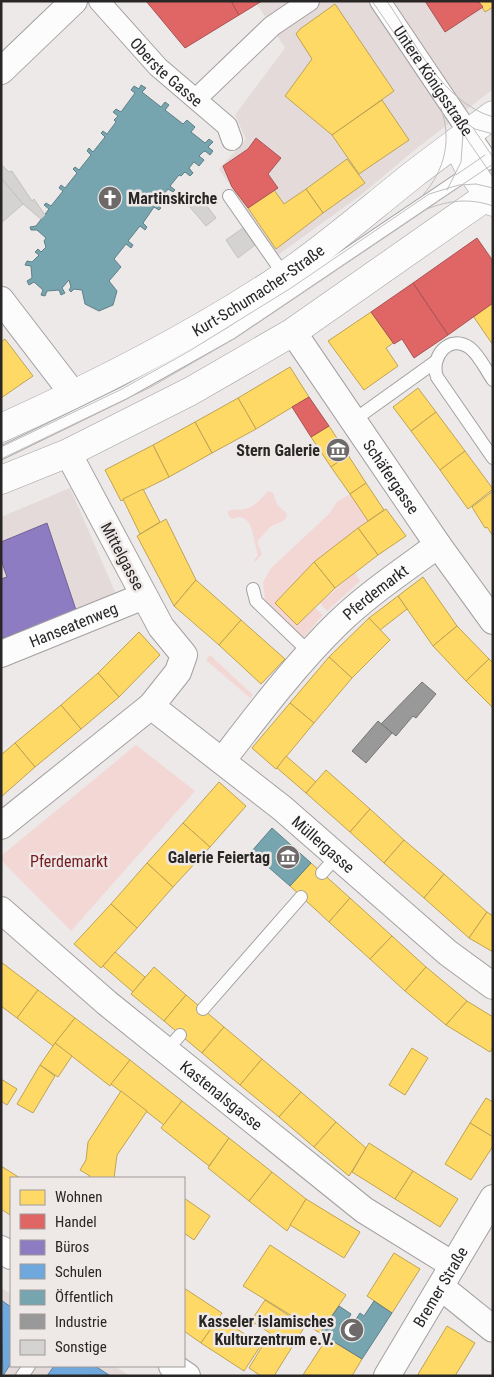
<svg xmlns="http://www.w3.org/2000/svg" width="494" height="1377" font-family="'Roboto Condensed',sans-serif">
<rect width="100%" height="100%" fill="#ede9e8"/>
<g fill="#e3dad9">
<path d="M146 1H493V89L412 152 361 195 278 255 219 169 246 139 235 115 285 48 257 4 185 48Z"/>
<path d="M70 488 116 594 1 642V517Z"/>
<path d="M1 1288 11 1294V1366H115L130 1376H1Z"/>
</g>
<g fill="#f3d7d5">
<path d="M268 491 273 493 277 504 287 514 285 520 270 527 257 542 262 554 255 562 254 560 258 555C253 542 254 509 232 519L228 515V511C235 508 239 511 245 509 255 507 262 498 268 491Z"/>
<path d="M350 494 368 521 314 562 275 603 297 625 315 608 323 615 303 638 265 600 263 582 271 568 329 514 337 502Z"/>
<path d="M355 573 360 581 327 611 320 603Z"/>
<path d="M210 655 253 695 250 698 206 660Z"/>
<path d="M136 745 195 791 71 931 1 860V856Z"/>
</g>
<g fill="#ffd966" stroke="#bfa353">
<path d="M478 1H493V7L485 12Z"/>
<path d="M335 4 394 91 332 135 285 96 312 59 296 34 300 29Z"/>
<path d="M382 100 409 140 359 174 332 135Z"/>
<path d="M347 159 365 183 323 213 306 189Z"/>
<path d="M306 189 323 213 276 249 248 208 274 190 284 204Z"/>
<path d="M493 303V345L473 316Z"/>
<path d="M371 312 393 343 386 348 398 366 364 390 328 341Z"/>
<path d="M5 339 33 376 1 398V342Z"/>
<path d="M290 367 309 397 256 429 238 398Z"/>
<path d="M418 388 436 412 411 431 393 407Z"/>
<path d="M238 398 256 429 212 453 195 422Z"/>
<path d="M436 412 465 451 440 470 411 431Z"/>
<path d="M195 422 212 453 169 477 153 445Z"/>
<path d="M329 426 348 455 331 467 311 437Z"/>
<path d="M153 445 169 477 121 501 105 470Z"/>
<path d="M465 451 493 489 468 509 440 470Z"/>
<path d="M348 455 366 483 350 494 331 467Z"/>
<path d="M366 483 384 510 368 521 350 494Z"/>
<path d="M143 489 160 522 140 534 123 499Z"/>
<path d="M493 491V536L487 527 485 528 472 507Z"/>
<path d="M386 509 406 536 378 555 358 528Z"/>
<path d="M166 519 196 580 174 606 137 536Z"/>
<path d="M358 528 378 555 335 588 314 562Z"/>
<path d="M314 562 335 588 297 625 275 603Z"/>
<path d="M423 577 457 626 433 646 398 596Z"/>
<path d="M196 580 241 620 219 645 174 606Z"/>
<path d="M398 596 407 609 380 630 369 618Z"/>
<path d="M369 618 390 640 352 678 329 657Z"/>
<path d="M241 620 285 659 261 684 219 645Z"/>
<path d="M457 626 489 659 466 681 433 646Z"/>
<path d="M139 632 160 655 119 697 98 673Z"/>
<path d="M329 657 352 678 314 723 290 703Z"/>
<path d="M489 659 493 663V708L466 681Z"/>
<path d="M98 673 119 697 81 729 61 705Z"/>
<path d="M290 703 314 723 276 769 252 748Z"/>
<path d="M61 705 81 729 35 767 15 743Z"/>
<path d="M15 743 35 767 1 797V755Z"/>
<path d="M286 756 316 782 306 793 277 768Z"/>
<path d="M326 770 370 809 350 832 306 793Z"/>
<path d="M219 782 246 806 210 847 183 823Z"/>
<path d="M370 809 404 840 384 863 350 832Z"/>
<path d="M183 823 210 847 173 887 147 863Z"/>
<path d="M404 840 444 874 424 898 384 863Z"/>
<path d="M147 863 173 887 137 928 111 904Z"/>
<path d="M311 863 350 898 329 922 290 886Z"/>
<path d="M444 874 487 912 469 938 424 898Z"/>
<path d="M350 898 392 936 370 959 329 922Z"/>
<path d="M111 904 137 928 101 968 74 944Z"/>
<path d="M487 912 493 916V952L469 938Z"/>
<path d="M392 936 426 967 405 991 370 959Z"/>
<path d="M115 952 145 977 133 992 103 966Z"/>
<path d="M1 962 38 990 17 1018 1 1006Z"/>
<path d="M154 967 186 995 164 1021 131 994Z"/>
<path d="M426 967 467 1001 446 1025 405 991Z"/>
<path d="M38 990 75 1018 53 1046 17 1018Z"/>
<path d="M186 995 224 1027 202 1053 164 1021Z"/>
<path d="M467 1001 493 1017V1047L490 1052 446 1025Z"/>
<path d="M75 1018 130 1060 110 1086 55 1043Z"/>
<path d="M224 1027 262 1059 240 1085 202 1053Z"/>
<path d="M55 1043 72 1056 58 1077 40 1065Z"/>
<path d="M412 1048 428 1058 405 1095 389 1085Z"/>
<path d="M262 1059 301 1092 279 1117 240 1085Z"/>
<path d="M130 1060 182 1101 164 1125 111 1084Z"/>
<path d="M40 1065 55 1076 33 1113 17 1104Z"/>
<path d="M1 1079 17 1089 7 1105 1 1101Z"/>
<path d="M121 1091 147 1111 117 1155 114 1178H88L90 1176 80 1170 86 1160 88 1142Z"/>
<path d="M301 1092 336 1122 314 1147 279 1117Z"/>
<path d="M486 1098 493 1102V1137L470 1123Z"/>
<path d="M182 1101 229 1138 209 1166 161 1128Z"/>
<path d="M336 1122 366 1148 349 1176 314 1147Z"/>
<path d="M470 1123 493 1137V1146L471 1180 445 1164Z"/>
<path d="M229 1138 272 1172 249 1201 208 1168Z"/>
<path d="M369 1143 413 1171 395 1199 352 1172Z"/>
<path d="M1 1166 20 1178H11L10 1215 1 1209Z"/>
<path d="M413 1171 458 1199 440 1227 395 1199Z"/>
<path d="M272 1172 306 1199 287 1231 249 1201Z"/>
<path d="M184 1198 210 1216 194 1240 184 1233Z"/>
<path d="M306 1199 360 1232 344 1258 290 1225Z"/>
<path d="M270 1245 346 1295 320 1333 243 1286Z"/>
<path d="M394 1253 420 1269 392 1313 367 1296Z"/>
<path d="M184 1288 222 1313 201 1343 184 1331Z"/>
<path d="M265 1300 305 1326 274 1376H261L249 1368 270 1333 251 1321Z"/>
<path d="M219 1317 261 1345 244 1371 201 1343Z"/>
<path d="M447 1326 475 1343 455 1376H417Z"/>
<path d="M327 1338 362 1359 352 1376 303 1375Z"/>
</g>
<g fill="#e06666" stroke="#a95353">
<path d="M146 1H231L239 15 185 48Z"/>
<path d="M231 1H262L239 15Z"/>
<path d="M425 1H478L483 7 445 32Z"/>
<path d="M256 138 281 158 268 174 278 188 248 208 232 187 223 166 248 149Z"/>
<path d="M477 238 493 261V303L448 335 413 283Z"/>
<path d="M413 283 448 335 414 358 402 339 394 344 371 312Z"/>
<path d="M309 397 329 426 311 437 292 407Z"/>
</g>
<path fill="#8e7cc3" stroke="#706294" d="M47 523 76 610 1 639V579L7 577 1 560V542Z"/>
<g fill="#6fa8dc" stroke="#5a81a5">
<path d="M1 1300 11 1307V1363L3 1376Z"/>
<path d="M54 1366H95L109 1375 47 1376Z"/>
</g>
<g fill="#76a5af" stroke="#5f7f86">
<path d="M141 85 146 88 142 92 161 107 165 102 169 105 165 110 183 124 187 120 195 127 191 132 205 143 209 139 213 142 208 147 213 151 210 155 205 151 203 152 199 156 204 160 199 166 194 162 189 168 193 173 190 176 185 172 181 176 179 175 170 186 175 190 173 192 168 189 156 204 161 208 159 210 154 207 143 223 147 227 145 230 140 226 128 241 133 245 131 248 126 244 114 259 121 267 109 281 117 291 113 305 99 311 85 304 82 290 74 289 71 292 69 290 71 287 69 280 62 288 65 293 61 295 59 290 47 291 45 296 41 295 43 290 34 282 29 285 27 281 32 278 31 266 25 265 27 261 32 262 39 255 35 252 38 249 41 252 46 247 44 241 46 238 37 230H31L30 227 36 226 49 209 44 205 46 203 51 206 63 191 59 188 61 185 65 188 77 173 73 169 75 167 79 170 91 155 87 151 89 148 93 152 105 137 101 133 103 131 107 134 116 122 114 120 118 116 113 112 116 109 121 112 135 93 131 90 134 86 139 89Z"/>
<path d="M272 828 311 863 290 886 251 852Z"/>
<path d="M374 1301 392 1313 362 1359 320 1333 339 1306 351 1314 346 1323 351 1327 360 1313 364 1316Z"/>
</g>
<g fill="#999" stroke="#777676">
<path d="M422 682 436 694 416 718 413 716 396 736 381 724Z"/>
<path d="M378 721 392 733 366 763 352 751Z"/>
</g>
<g fill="#d4d3d2" stroke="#c3c2c1">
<path d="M1 164 9 172 12 171 32 201 34 199 45 215 41 219 23 204 1 178Z"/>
<path d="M1 178 23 204 1 223Z"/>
<path d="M200 197 216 218 206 226 189 206Z"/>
<path d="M243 228 255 245 238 258 226 240Z"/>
</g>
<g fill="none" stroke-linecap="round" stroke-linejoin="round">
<g stroke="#a3a0a0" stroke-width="14">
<g id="service">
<path d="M229 196 284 275"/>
<path d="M493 380C486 370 479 355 470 348 449 333 430 357 437 377L493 458"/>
<path d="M354 420 435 362"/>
<path d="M1 453 124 393 231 333 474 169"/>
<path d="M253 589 256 601 310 653"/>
<path d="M322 873 336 857"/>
<path d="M203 1009 301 897"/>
<path d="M166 1051 180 1035"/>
<path d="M22 1376 29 1366"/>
</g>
</g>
<g stroke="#a3a0a0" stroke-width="22">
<g id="pedestrian">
<path id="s1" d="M99 1 158 67 227 126 232 140"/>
<path id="s2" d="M380 1 487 160"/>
<path d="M196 99 272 26 309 1"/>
</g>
</g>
<g stroke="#a3a0a0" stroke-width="28">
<g id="minor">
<path d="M1 71 74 1"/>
<path d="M1 300 74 395"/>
<path id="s3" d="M293 332 438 545 493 621"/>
<path id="s4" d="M1 654 144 596"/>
<path id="s5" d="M151 706 282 808 448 953 493 986"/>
<path id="s6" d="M222 761C259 713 295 665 338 623 368 594 404 570 438 545"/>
<path d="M1 826 151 706 178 672 184 655 161 627 68 453"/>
<path id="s7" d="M1 910 107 1003 364 1210 453 1265"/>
<path d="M1 1249 11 1256"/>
<path d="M441 1287 493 1329"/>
<path d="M172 1366 187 1376"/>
<path id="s8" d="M387 1376 493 1198"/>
</g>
</g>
<g stroke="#a3a0a0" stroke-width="29">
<path id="tertiary" d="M456 142 468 166 493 202"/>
</g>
<g stroke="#a3a0a0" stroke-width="29">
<g id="secondary">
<path id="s9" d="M1 428C99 384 196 335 285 275 330 244 371 208 414 174 440 154 466 135 493 115"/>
<path d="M1 480 68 453 191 391 293 332 493 192"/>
</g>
</g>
<use href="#service" stroke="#fcfcfc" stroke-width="12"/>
<use href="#pedestrian" stroke="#fcfcfc" stroke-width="20"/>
<use href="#minor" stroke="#fcfcfc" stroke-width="26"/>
<use href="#tertiary" stroke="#fcfcfc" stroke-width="28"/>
<use href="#secondary" stroke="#fcfcfc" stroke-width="28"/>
<g stroke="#c0bebe" stroke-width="1">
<path d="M372 1 493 177"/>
<path d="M387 1C415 42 442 102 493 117"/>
<path d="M454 115 475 129 493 134"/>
<path d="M473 128 493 157"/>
<path d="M456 175 485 155"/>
<path d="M447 190 461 162 463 134"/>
<path d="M423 195C445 170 452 140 441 108"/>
<path d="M435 203 493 164"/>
<path d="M1 447 122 389 191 350 291 288 429 194 459 185 476 184 493 188"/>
<path d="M1 459 151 387 237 337 427 209C449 200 471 198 493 206"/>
</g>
</g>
<defs>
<g id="church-disc" transform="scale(1.25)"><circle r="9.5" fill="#6e6a6a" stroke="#eee8e7"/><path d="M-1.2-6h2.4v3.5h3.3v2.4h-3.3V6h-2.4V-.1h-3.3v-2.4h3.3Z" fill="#fff"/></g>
<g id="museum-disc" transform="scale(1.25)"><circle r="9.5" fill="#6e6a6a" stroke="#eee8e7"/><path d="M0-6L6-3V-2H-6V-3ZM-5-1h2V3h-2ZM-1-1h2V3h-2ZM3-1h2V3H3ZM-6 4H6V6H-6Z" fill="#fff"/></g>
<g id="mosque-disc" transform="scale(1.25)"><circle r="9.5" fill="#6e6a6a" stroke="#eee8e7"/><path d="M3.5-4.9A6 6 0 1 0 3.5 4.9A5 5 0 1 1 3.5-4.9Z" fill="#fff"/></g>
</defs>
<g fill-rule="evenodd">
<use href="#church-disc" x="110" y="198"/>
<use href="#museum-disc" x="338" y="450"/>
<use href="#museum-disc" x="288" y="857"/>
<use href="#mosque-disc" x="352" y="1330"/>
</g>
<g text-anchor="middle" stroke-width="5" stroke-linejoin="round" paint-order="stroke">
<g font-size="16" fill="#292626" stroke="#eee8e7">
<text dy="6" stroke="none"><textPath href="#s1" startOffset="98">Oberste Gasse</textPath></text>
<text dy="6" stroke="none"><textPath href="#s2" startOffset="96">Untere Königsstraße</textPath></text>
<text dy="6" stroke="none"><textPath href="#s9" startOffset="292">Kurt-Schumacher-Straße</textPath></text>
<text dy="6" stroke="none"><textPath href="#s3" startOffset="175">Schäfergasse</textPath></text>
<text transform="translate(123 556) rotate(62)" y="6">Mittelgasse</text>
<text dy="6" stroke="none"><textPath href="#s6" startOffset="229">Pferdemarkt</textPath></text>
<text dy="6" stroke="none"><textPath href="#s4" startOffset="78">Hanseatenweg</textPath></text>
<text dy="6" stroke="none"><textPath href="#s5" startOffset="221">Müllergasse</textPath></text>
<text dy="6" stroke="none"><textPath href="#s7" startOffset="288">Kastenalsgasse</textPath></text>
<text dy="6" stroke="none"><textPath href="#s8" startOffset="104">Bremer Straße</textPath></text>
</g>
<g font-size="16" font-weight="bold" fill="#292626" stroke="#eee8e7" text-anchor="end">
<text x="128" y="204" text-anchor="start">Martinskirche</text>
<text x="320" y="456">Stern Galerie</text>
<text x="270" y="863">Galerie Feiertag</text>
<text x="334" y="1327">Kasseler islamisches<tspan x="334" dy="18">Kulturzentrum e.V.</tspan></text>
</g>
<g font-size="16" fill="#761a1f" stroke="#eee8e7">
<text x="69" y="867">Pferdemarkt</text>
</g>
</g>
<rect width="494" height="1377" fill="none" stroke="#292626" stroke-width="5"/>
<rect x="10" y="1177" width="175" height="190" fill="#eee8e7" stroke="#9f9a9a"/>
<rect x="20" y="1190" width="25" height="15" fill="#ffd966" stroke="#9f9a9a"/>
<text x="55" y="1202" font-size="15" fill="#292626">Wohnen</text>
<rect x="20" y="1214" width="25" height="15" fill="#e06666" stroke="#9f9a9a"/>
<text x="55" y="1227" font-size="15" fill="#292626">Handel</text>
<rect x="20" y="1240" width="25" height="15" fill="#8e7cc3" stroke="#9f9a9a"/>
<text x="55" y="1252" font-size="15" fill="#292626">Büros</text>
<rect x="20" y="1264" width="25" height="15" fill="#6fa8dc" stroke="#9f9a9a"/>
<text x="55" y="1277" font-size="15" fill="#292626">Schulen</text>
<rect x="20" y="1290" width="25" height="15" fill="#76a5af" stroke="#9f9a9a"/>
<text x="55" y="1302" font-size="15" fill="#292626">Öffentlich</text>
<rect x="20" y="1314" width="25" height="15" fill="#999999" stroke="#9f9a9a"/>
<text x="55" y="1327" font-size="15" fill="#292626">Industrie</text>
<rect x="20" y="1340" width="25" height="15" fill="#d4d3d2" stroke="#9f9a9a"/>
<text x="55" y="1352" font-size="15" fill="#292626">Sonstige</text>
</svg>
